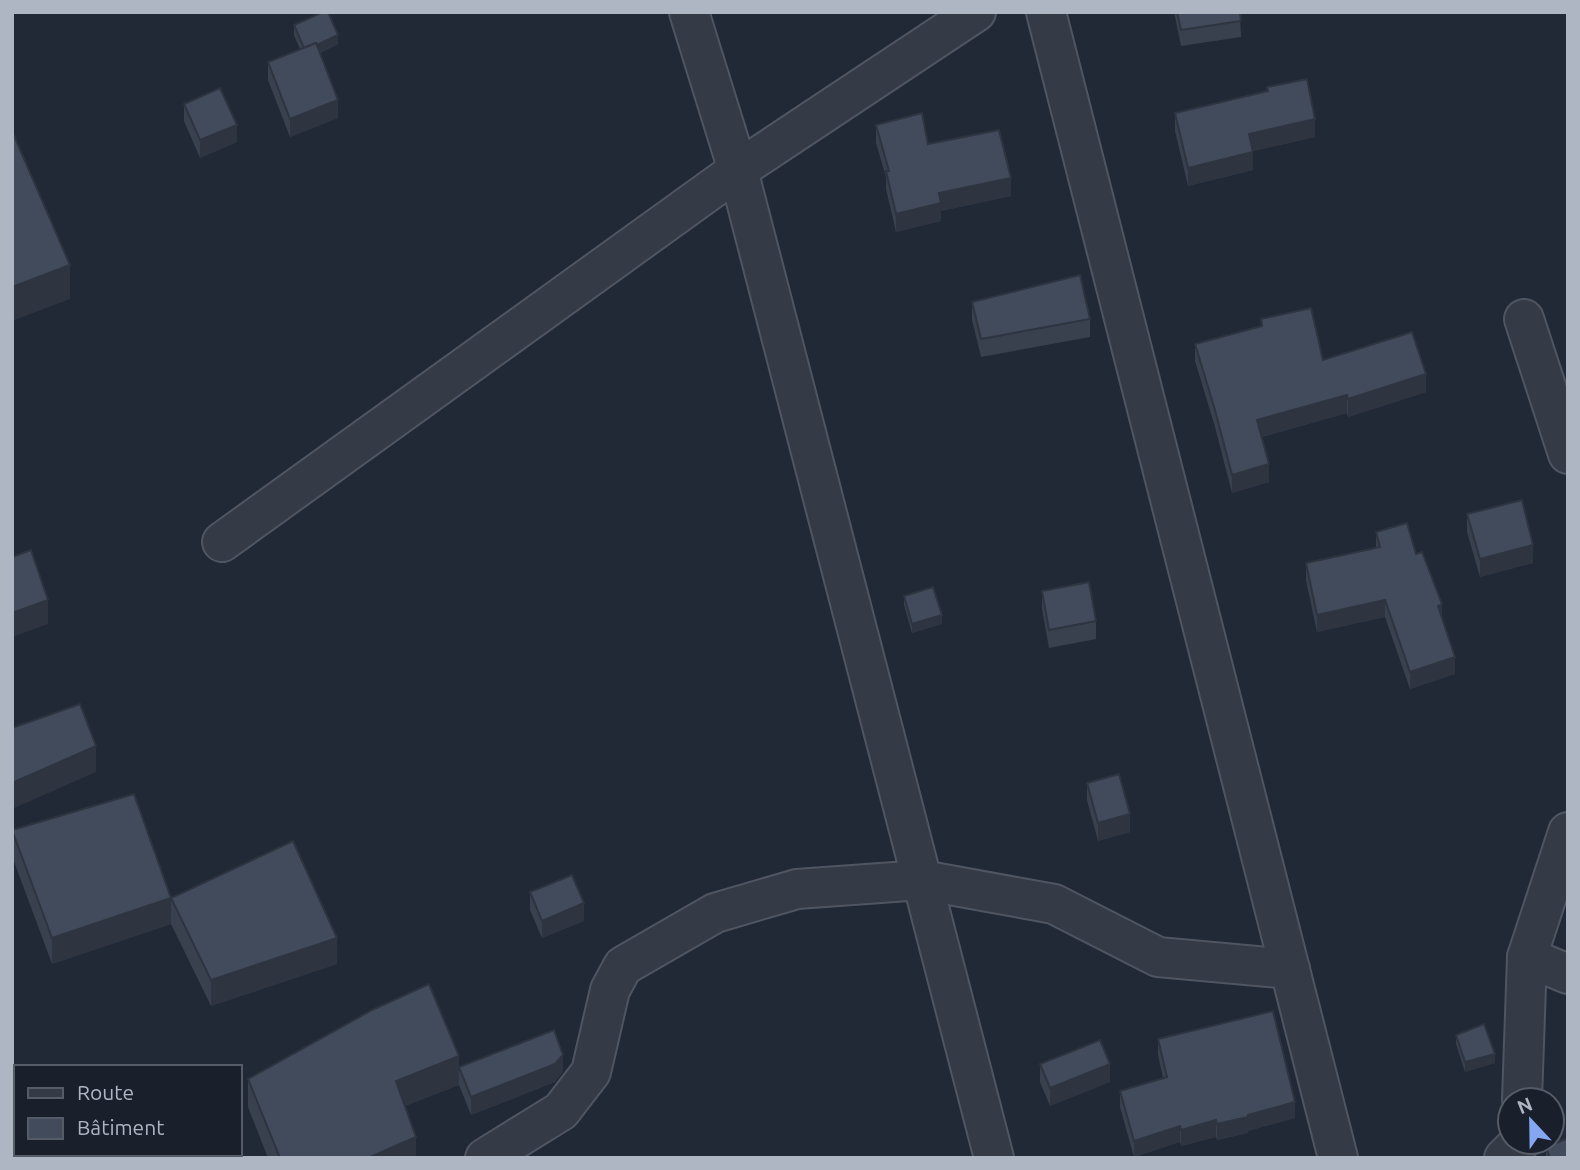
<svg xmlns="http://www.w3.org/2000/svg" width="1580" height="1170" font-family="Ubuntu,sans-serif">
<rect width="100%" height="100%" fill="#212836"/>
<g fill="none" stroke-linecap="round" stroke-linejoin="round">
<g stroke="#4f5561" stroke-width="42">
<g id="minor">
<path d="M689 12 738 170 994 1158"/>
<path d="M1046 12 1338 1158"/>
<path d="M1524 319 1568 454"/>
<path d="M222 542 738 170 976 12"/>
<path d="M1527 957 1568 974"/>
<path d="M1522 1100 1527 957 1568 832"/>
<path d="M485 1158 561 1111 591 1072 610 990 623 966 715 913 797 889 922 880 1054 904 1158 957 1290 969"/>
<path d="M1504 1158 1520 1142"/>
</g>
</g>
<use href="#minor" stroke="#343a46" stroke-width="38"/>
</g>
<g fill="#39404e">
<path d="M1174 12H1240L1241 37 1181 46Z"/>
<path d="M294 25 338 44 320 53 338 118 290 137 268 80V62L300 49 294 35Z"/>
<path d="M1267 87 1315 137 1253 151V170L1188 186 1175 131V113L1267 91Z"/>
<path d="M184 104 237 142 200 158 184 121Z"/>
<path d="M876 125 928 144 1011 196 941 211V221L896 232 886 189V177L876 143Z"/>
<path d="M972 302 1090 319V337L981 357 972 320Z"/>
<path d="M1261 319 1323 360 1426 392 1348 417 1347 413 1262 437 1269 482 1232 493 1215 427 1195 361V344L1261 326Z"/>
<path d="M1467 514 1533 563 1480 577 1467 532Z"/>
<path d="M1376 532 1416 554 1442 618 1455 674 1410 689 1385 617 1317 632 1306 580V563L1376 547Z"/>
<path d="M1042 591 1096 621V639L1049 648 1042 609Z"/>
<path d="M904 596 942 624 912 633 904 605Z"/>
<path d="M1087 783 1130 832 1098 841 1087 800Z"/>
<path d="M12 830 171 898 337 964 211 1006 171 924 52 964 12 856Z"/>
<path d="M530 892 584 921 542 938 530 910Z"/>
<path d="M1456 1035 1495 1063 1465 1072 1456 1044Z"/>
<path d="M1158 1039 1295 1118 1248 1131V1133L1217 1140 1216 1137 1181 1146 1180 1142 1134 1157 1120 1107V1091L1163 1078 1158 1055Z"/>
<path d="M1040 1064 1110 1082 1050 1106 1040 1082Z"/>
<path d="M459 1067 563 1072 555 1082 471 1115 459 1085 405 1106 416 1158H268L248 1107V1079Z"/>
<path d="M1546 1147 1568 1158H1546Z"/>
</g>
<g fill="#2e3440">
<path d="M338 35V44L305 59V50Z"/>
<path d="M338 100V118L290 137V119Z"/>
<path d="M1315 119V137L1249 152V134Z"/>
<path d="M237 125V142L200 158V140Z"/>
<path d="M1253 152V170L1188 186V168Z"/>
<path d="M1011 178V196L941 211V221L896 232V214L939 193Z"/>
<path d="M70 265V299L12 321V287Z"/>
<path d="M1426 374V392L1348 417V399Z"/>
<path d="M1347 395V413L1257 438V420Z"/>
<path d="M1269 464V482L1232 493V475Z"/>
<path d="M1533 545V563L1480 577V559Z"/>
<path d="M48 600V624L12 637V613Z"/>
<path d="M1385 600V617L1317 632V615Z"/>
<path d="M1442 604V621L1438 606Z"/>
<path d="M942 615V624L912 633V624Z"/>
<path d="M1455 657V674L1410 689V672Z"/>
<path d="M96 746V772L12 809V783Z"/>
<path d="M1130 814V832L1098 841V823Z"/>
<path d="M171 898V924L52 964V938Z"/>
<path d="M584 903V921L542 938V921Z"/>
<path d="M337 938V964L211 1006V980Z"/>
<path d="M1495 1054V1063L1465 1072V1062Z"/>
<path d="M563 1055V1072L555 1082 471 1115V1097Z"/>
<path d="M459 1056V1085L396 1109V1081Z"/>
<path d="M1110 1064V1082L1050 1106V1088Z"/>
<path d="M1295 1102V1118L1248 1131V1133L1217 1140V1124Z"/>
<path d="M1216 1120V1137L1181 1146V1130Z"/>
<path d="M1180 1126V1142L1134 1157V1141Z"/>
<path d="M416 1137V1158H368Z"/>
</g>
<g fill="#424b5b" stroke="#2e3440" stroke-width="2">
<path d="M323 12H328L338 35 317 45 316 43 304 48 294 25Z"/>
<path d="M1177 12H1240L1241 21 1181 30Z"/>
<path d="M316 43 338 100 290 119 268 62Z"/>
<path d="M1307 79 1315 119 1249 134 1253 152 1188 168 1175 113 1268 91 1267 87Z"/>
<path d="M220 88 237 125 200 140 184 104Z"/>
<path d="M922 113 928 144 999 130 1011 178 939 193 941 203 896 214 886 171H889L876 125Z"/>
<path d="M12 131 70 265 12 287Z"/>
<path d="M1080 275 1090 319 981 339 972 302Z"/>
<path d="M1311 308 1323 360 1412 332 1426 374 1348 399 1347 395 1257 420 1269 464 1232 475 1215 410 1195 344 1262 326 1261 319Z"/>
<path d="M1522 500 1533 545 1480 559 1467 514Z"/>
<path d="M1407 523 1416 554 1422 552 1442 604 1438 606 1455 657 1410 672 1385 600 1317 615 1306 563 1380 547 1376 532Z"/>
<path d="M31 550 48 600 12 613V557Z"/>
<path d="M1089 582 1096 621 1049 630 1042 591Z"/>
<path d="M933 587 942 615 912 624 904 596Z"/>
<path d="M80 704 96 746 12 783V728Z"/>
<path d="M1119 774 1130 814 1098 823 1087 783Z"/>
<path d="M134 794 171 898 52 938 12 830Z"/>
<path d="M293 841 337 938 211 980 171 898Z"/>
<path d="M572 875 584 903 542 921 530 892Z"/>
<path d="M429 984 459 1056 396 1081 416 1137 368 1158H280L248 1079 372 1010Z"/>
<path d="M1273 1011 1295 1102 1248 1115V1117L1217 1124 1216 1120 1181 1130 1180 1126 1134 1141 1120 1091 1167 1077 1158 1039Z"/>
<path d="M1484 1024 1495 1054 1465 1062 1456 1035Z"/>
<path d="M554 1030 563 1055 555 1064 471 1097 459 1067Z"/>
<path d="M1100 1040 1110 1064 1050 1088 1040 1064Z"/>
<path d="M1568 1138V1158H1550L1546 1147Z"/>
</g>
<rect width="1580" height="1170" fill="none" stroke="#aeb5c3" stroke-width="28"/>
<rect x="14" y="1065" width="228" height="91" fill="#1a202b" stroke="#555c68" stroke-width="2"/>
<rect x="28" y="1088" width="35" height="10" fill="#343a46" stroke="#555c68" stroke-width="2"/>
<text x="77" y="1100" font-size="21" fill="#aeb5c3">Route</text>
<rect x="28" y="1118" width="35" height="21" fill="#424b5b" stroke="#555c68" stroke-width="2"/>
<text x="77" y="1135" font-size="21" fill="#aeb5c3">Bâtiment</text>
<g transform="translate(1531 1121) rotate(338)"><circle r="33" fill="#1a202b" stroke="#555c68" stroke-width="2"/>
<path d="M0-5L12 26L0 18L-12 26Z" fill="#85a7f2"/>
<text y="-10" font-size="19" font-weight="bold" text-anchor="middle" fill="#aeb5c3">N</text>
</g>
</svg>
